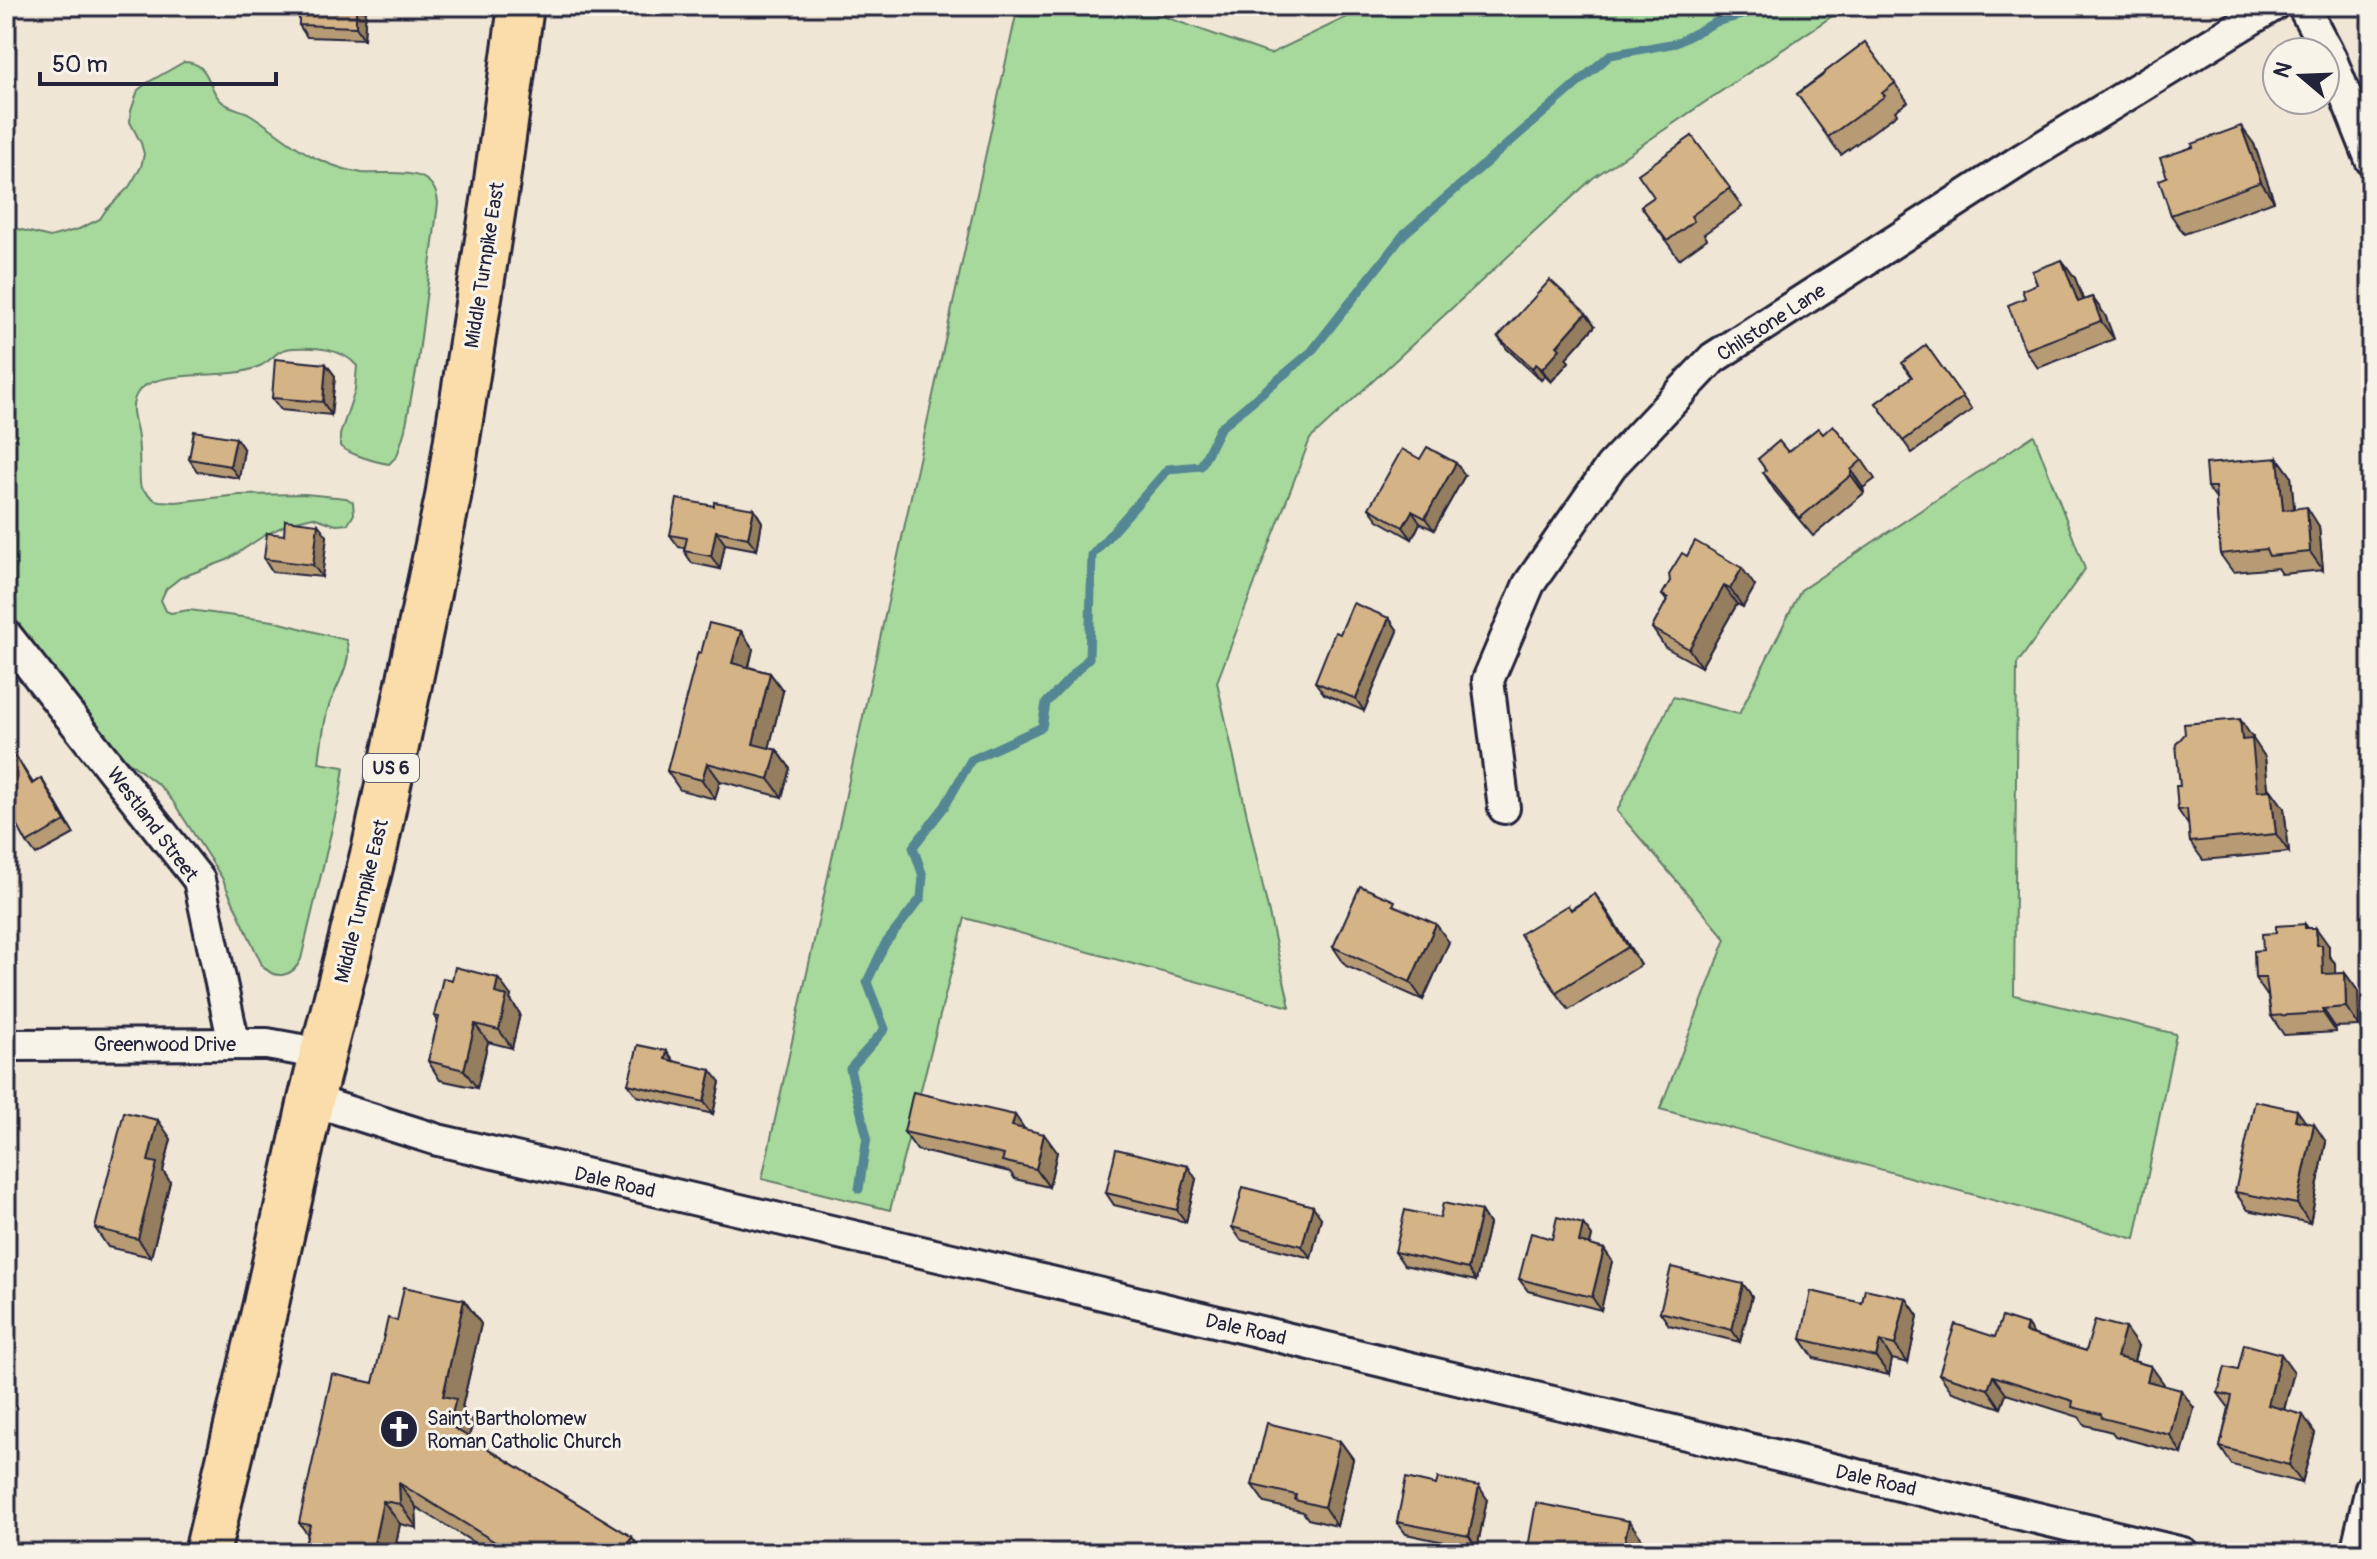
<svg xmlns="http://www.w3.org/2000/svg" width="2377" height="1559" font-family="Pangolin,sans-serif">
<rect width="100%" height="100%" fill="#f0e6d5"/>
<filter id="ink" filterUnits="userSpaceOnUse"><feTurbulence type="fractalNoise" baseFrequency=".0125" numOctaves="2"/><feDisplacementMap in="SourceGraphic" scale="16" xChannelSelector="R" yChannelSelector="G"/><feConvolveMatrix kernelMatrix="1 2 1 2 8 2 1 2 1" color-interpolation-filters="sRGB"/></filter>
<g filter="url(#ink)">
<g fill="#a6d99b" stroke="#647e6b" stroke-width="2">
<path d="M1018 6H1134L1270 54 1370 6H1847L1593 178 1310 439 1217 682 1290 1007 965 918 890 1210 762 1179Z"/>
<path d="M184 62C211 63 206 85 220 100 226 107 239 109 248 113 273 128 293 148 320 160 334 166 347 171 362 173 390 175 435 163 438 203L418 361 405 430 397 456 389 464C376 462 348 454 340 446V435L355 390 357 366C342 348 316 347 294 348 276 349 276 357 262 365 254 369 242 372 233 373 209 376 152 372 138 392 127 408 137 422 138 439 140 454 139 468 140 483L141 488 155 500 160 501 176 502 239 495 305 494 346 498 353 502 354 514 348 524 336 525 313 517 292 522 265 535 227 560 180 578 166 589 161 600 166 611 171 613 189 610 273 621 346 640C355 662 333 690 327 712 323 729 321 746 319 763L344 767 340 795 301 959C293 977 275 981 262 965L222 878 172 800 160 786 117 753 6 627V226L50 237 79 229 100 219 106 210 129 187 141 167 144 154 141 143 130 122 131 111 138 90 147 83Z"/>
<path d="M2034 435 2085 569 2017 664 2014 995 2176 1034 2135 1239 1660 1109 1726 939 1617 811 1673 697 1739 714 1801 590Z"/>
</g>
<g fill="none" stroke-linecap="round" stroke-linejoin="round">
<path stroke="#558693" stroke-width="9" d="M859 1189 867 1137 850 1069 885 1029 867 982 885 944 921 898 923 876 913 847 945 806 971 760 1042 727 1046 703 1089 658 1092 555 1168 469 1201 466 1220 428 1311 352 1404 234 1610 55 1676 43 1716 22 1746 14 1754 6"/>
<g stroke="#22223b" stroke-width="36">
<g id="minor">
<path d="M2303 6 2331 59 2371 160"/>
<path d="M6 635 199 880 234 1044"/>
<path d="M1504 808 1488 680 1529 584 1611 466 1713 358 2024 158 2273 6"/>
<path d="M6 1045 267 1044 323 1054"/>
<path d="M311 1100 438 1140 1081 1289 2183 1553"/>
<path d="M2356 1553 2371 1488"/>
</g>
</g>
<g stroke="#22223b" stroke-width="50">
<path id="primary" d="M207 1553 266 1304 311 1100 375 847 448 497 496 188 521 6"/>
</g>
<use href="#minor" stroke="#f7f3e8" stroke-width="30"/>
<use href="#primary" stroke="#fbddab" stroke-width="44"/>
</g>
<g fill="#b69b74" stroke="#22223b" stroke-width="2">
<path d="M366 6 364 39 307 37 299 25Z"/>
<path d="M1865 42 1908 102 1895 111 1897 114 1841 155 1797 94Z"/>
<path d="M1692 136 1742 207 1704 234 1707 239 1679 259 1641 206 1654 197Z"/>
<path d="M2254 144 2274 201 2184 234 2171 215 2167 177 2193 147Z"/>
<path d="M2062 260 2075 278 2083 300 2092 297 2105 315 2114 339 2038 368 2025 350V298L2037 284Z"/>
<path d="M1586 313 1595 326 1566 358 1569 362 1551 382 1545 376 1541 380 1507 349 1498 337Z"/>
<path d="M1926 345 1972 410 1912 453 1876 403 1912 377Z"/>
<path d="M326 364 335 376 331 415 281 410 272 398Z"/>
<path d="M1823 434 1862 460 1875 479 1863 488 1864 493 1813 536 1775 491 1763 472 1766 470 1758 459 1788 452Z"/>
<path d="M236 438 244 450 239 478 197 471 189 459Z"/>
<path d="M2278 458 2291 476 2294 509 2319 526 2323 570 2282 574 2278 568 2233 572 2220 554 2216 499 2207 487Z"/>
<path d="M1420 459 1465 475 1434 530 1420 523 1412 539 1378 520 1369 508Z"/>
<path d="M714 506 754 509 762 522 757 550 725 544 720 569 692 563 684 551V548L679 547 670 535Z"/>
<path d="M284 535 327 536 322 577 272 572 264 559Z"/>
<path d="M1687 556 1755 586 1743 607 1737 604 1701 667 1665 647 1652 628 1667 601 1662 595Z"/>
<path d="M1389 618 1398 631 1364 711 1324 694 1315 682 1340 634Z"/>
<path d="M741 631 753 649 749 667 770 673 783 691 769 748 777 750 790 768 782 797 720 781 715 799 680 790 667 771 701 653Z"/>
<path d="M2253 737V740L2265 757 2268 790H2271L2284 808 2289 852 2203 860 2190 842 2189 826 2178 810 2180 786Z"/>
<path d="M24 769 33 783 41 778 49 791 74 834 36 855 27 843Z"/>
<path d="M1595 894 1641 965 1569 1010 1556 992 1571 909Z"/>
<path d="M2305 924 2308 928 2329 946V956L2335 963V974L2345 973 2358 991 2359 1026 2335 1027 2336 1032 2284 1035 2271 1016 2268 997 2255 978 2263 950 2276 933Z"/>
<path d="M1449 942 1423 1000 1346 966 1333 947Z"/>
<path d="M511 996 510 999 520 1014 512 1048 488 1042 477 1088 440 1080 428 1061 438 1022 434 1016Z"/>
<path d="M667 1051 674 1061 720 1082 713 1114 637 1096 628 1084Z"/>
<path d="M2306 1122 2326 1142 2310 1223 2248 1210 2235 1192Z"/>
<path d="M1024 1129 1057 1152 1049 1187 1015 1179 1010 1172 917 1150 904 1132Z"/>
<path d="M171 1139 163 1171 170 1182 151 1257 108 1247 95 1228Z"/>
<path d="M1196 1179 1186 1222 1114 1205 1106 1193Z"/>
<path d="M1481 1211 1489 1224 1476 1281 1404 1265 1395 1252 1440 1218Z"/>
<path d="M1321 1218 1311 1258 1241 1240 1232 1227Z"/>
<path d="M1583 1224 1592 1236 1590 1245 1604 1249 1612 1261 1601 1310 1528 1291 1519 1279 1552 1239Z"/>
<path d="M1743 1284 1752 1296 1740 1342 1669 1325 1660 1312Z"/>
<path d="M1906 1298 1918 1316 1908 1363 1892 1359 1889 1375 1814 1358 1801 1339 1862 1303Z"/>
<path d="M464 1300 481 1324 462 1407 473 1422 469 1437 632 1537 643 1553H491L416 1507 417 1528 400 1524 394 1553H311L305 1545 308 1535 299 1523 373 1383 397 1321Z"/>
<path d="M2027 1325 2034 1335 2086 1351 2138 1346 2134 1361 2151 1366 2163 1385 2194 1408 2182 1454 2115 1436 2112 1432 2085 1425 2079 1417 2006 1394 2001 1408 1952 1392 1939 1374 1995 1337Z"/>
<path d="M2238 1370 2294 1372 2284 1410 2315 1433 2302 1483 2232 1465 2220 1447 2229 1408 2218 1393Z"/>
<path d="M1340 1441 1353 1459 1337 1526 1308 1519 1303 1512 1265 1503 1252 1485Z"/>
<path d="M1487 1499 1477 1549 1406 1534 1397 1522Z"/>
</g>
<g fill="#947e5e" stroke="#22223b" stroke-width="2">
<path d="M356 6H366L364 39 356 27Z"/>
<path d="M2241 126 2254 144 2274 201 2261 182Z"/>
<path d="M2062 260 2075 278 2091 320 2078 302Z"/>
<path d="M2092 297 2105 315 2114 339 2101 321Z"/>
<path d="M1586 313 1595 326 1566 358 1569 362 1551 382 1542 369 1557 346Z"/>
<path d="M326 364 335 376 331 415 323 402Z"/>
<path d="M1536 364 1545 376 1541 380 1532 368Z"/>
<path d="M236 438 244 450 239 478 230 466Z"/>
<path d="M2278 458 2291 476 2296 528 2283 510Z"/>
<path d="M1456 463 1465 475 1434 530 1425 518Z"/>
<path d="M1851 470 1863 488 1864 493 1851 475Z"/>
<path d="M2307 507 2319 526 2323 570 2310 552Z"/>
<path d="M754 509 762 522 757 550 748 538Z"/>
<path d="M1412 511 1420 523 1412 539 1403 527Z"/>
<path d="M318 524 327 536 322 577 313 565Z"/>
<path d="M716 531 725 544 720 569 711 556Z"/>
<path d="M1742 568 1755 586 1743 607 1730 589Z"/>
<path d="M1724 586 1737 604 1701 667 1689 649Z"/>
<path d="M1389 618 1398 631 1364 711 1356 699Z"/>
<path d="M741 631 753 649 745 681 732 663Z"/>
<path d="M770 673 783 691 766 762 753 744Z"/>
<path d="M2240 719 2265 757 2270 809 2257 791 2242 740Z"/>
<path d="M777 750 790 768 782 797 769 779Z"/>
<path d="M707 763 720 781 715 799 702 780Z"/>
<path d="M41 778 49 791 74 834 65 821Z"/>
<path d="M2271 790 2284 808 2289 852 2276 834Z"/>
<path d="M1595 894 1608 912 1641 965 1628 947Z"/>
<path d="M1436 924 1449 942 1423 1000 1410 982Z"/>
<path d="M2305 924 2317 941 2316 928 2329 946V956L2335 963 2336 992 2323 974 2305 928Z"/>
<path d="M2345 973 2358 991 2359 1026 2346 1007Z"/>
<path d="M498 978 511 996 510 999 520 1014 512 1048 499 1030 495 993Z"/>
<path d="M2323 1009 2335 1027 2336 1032 2323 1013Z"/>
<path d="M475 1024 488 1042 477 1088 464 1070Z"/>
<path d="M667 1051 676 1064 665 1059Z"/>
<path d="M711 1070 720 1082 713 1114 704 1102Z"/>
<path d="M2297 1110 2310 1128 2295 1120Z"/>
<path d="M1015 1115 1028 1134 1012 1126Z"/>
<path d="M158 1120 171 1139 163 1171 170 1182 151 1257 138 1239 148 1161Z"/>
<path d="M2314 1124 2326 1142 2310 1223 2297 1204Z"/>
<path d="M1044 1134 1057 1152 1049 1187 1036 1169Z"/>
<path d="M1188 1166 1196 1179 1186 1222 1177 1210Z"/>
<path d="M1313 1206 1321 1218 1311 1258 1302 1246Z"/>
<path d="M1481 1211 1489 1224 1476 1281 1468 1269Z"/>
<path d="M1583 1224 1592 1236 1587 1255 1579 1242Z"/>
<path d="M1604 1249 1612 1261 1601 1310 1592 1297Z"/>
<path d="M1743 1284 1752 1296 1740 1342 1732 1330Z"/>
<path d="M1906 1298 1918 1316 1908 1363 1895 1345Z"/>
<path d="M464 1300 481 1324 462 1407 473 1422 465 1449 449 1425 443 1396Z"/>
<path d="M2027 1325 2040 1343 2025 1332Z"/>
<path d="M2125 1328 2138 1346 2130 1375 2117 1357Z"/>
<path d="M1880 1341 1892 1359 1889 1375 1876 1357Z"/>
<path d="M2281 1354 2294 1372 2280 1424 2268 1405Z"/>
<path d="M2151 1366 2164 1384 2160 1399 2147 1381Z"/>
<path d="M1993 1376 2006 1394 2001 1408 1988 1389Z"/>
<path d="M2181 1390 2194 1408 2182 1454 2170 1435Z"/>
<path d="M2303 1415 2315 1433 2302 1483 2289 1465Z"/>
<path d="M1340 1441 1353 1459 1337 1526 1324 1507Z"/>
<path d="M399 1483 416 1507 417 1528 400 1504Z"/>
<path d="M1479 1486 1487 1499 1477 1549 1469 1536Z"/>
<path d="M383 1501 400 1524 394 1553H372Z"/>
<path d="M1629 1521 1642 1539 1639 1553H1622Z"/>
<path d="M632 1537 643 1553H622Z"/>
</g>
<g fill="#d4b487" stroke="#22223b" stroke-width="2">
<path d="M299 6H356V27L299 25Z"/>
<path d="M1865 42 1895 83 1882 93 1885 96 1828 137 1797 94 1822 76 1825 72Z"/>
<path d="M2241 126 2261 182 2171 215 2159 180 2167 177 2160 158 2193 147 2192 144Z"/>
<path d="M1692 136 1730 188 1691 216 1694 221 1667 241 1641 206 1654 197 1638 174Z"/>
<path d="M2062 260 2078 302 2092 297 2101 321 2025 350 2008 305 2025 298 2022 290 2037 284 2032 271Z"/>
<path d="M1550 280 1586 313 1557 346 1560 349 1542 369 1536 364 1532 368 1498 337Z"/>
<path d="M1926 345 1963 397 1903 441 1876 403 1912 377 1902 363Z"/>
<path d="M275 359 326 364 323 402 272 398Z"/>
<path d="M1833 425 1862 460 1851 470V475L1800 518 1763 472 1766 470 1758 459 1779 441 1788 452 1818 428 1823 434Z"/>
<path d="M194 431 236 438 230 466 189 459Z"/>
<path d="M1427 447 1456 463 1425 518 1412 511 1403 527 1369 508 1402 449 1420 459Z"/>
<path d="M2278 458 2283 510 2307 507 2310 552 2269 556 2266 549 2220 554 2215 487H2207L2205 464Z"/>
<path d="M677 499 714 506V502L754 509 748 538 716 531 711 556 684 551 687 538 670 535Z"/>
<path d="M285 520 318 524 313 565 264 559 267 533 284 535Z"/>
<path d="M1695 541 1742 568 1730 589 1724 586 1689 649 1652 628 1668 598 1662 595 1670 581 1669 574 1682 553 1687 556Z"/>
<path d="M1353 603 1389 618 1356 699 1315 682 1335 632 1340 634Z"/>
<path d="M709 623 741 631 732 663 770 673 753 744 777 750 769 779 707 763 702 780 667 771 698 652 701 653Z"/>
<path d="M2240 719 2242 740 2252 739 2257 791 2271 790 2276 834 2190 842 2187 809 2178 810 2176 786H2180L2176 744 2185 734 2184 724Z"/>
<path d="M16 756 32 784 41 778 65 821 27 843 6 805V762Z"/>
<path d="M1360 886 1395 901 1393 905 1436 924 1410 982 1333 947Z"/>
<path d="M1595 894 1628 947 1556 992 1520 934 1568 905 1571 910Z"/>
<path d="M2305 924V928H2316L2317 945H2322L2323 974 2345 973 2346 1007 2323 1009V1013L2271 1016 2266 978H2255L2254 951 2263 950 2262 934 2276 933V926Z"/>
<path d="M455 967 498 978 495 993 507 996 499 1030 475 1024 464 1070 428 1061 439 1017 434 1016 443 978 452 980Z"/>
<path d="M638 1045 667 1051 665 1059 711 1070 704 1102 628 1084Z"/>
<path d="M913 1092 1015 1115 1012 1126 1044 1134 1036 1169 1002 1161 1004 1155 904 1132Z"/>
<path d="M2255 1101 2297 1110 2295 1120 2314 1124 2297 1204 2235 1192Z"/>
<path d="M124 1112 158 1120 148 1161 157 1163 138 1239 95 1228Z"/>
<path d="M1116 1149 1188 1166 1177 1210 1106 1193Z"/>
<path d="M1243 1187 1313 1206 1302 1246 1232 1227Z"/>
<path d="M1443 1203 1481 1211 1468 1269 1395 1252 1405 1210 1440 1218Z"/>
<path d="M1557 1217 1583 1224 1579 1242 1604 1249 1592 1297 1519 1279 1531 1233 1552 1239Z"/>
<path d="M1671 1267 1743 1284 1732 1330 1660 1312Z"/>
<path d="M404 1287 464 1300 443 1396 456 1399 449 1425 632 1537 622 1553H513L399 1483 400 1504 383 1501 372 1553H313L314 1547 305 1545 310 1525 299 1523 332 1374 373 1383 388 1318 397 1321Z"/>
<path d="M1865 1289 1906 1298 1895 1345 1880 1341 1876 1357 1801 1339 1811 1291 1862 1303Z"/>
<path d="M2002 1317 2027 1325 2025 1332 2086 1351 2095 1320 2125 1328 2117 1357 2151 1366 2147 1381 2181 1390 2170 1435 2102 1418 2101 1414 2072 1407 2073 1401 1993 1376 1988 1389 1939 1374 1955 1324 1995 1337Z"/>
<path d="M2244 1344 2281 1354 2268 1405 2303 1415 2289 1465 2220 1447 2232 1396 2218 1393 2225 1367 2238 1370Z"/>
<path d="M1267 1423 1340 1441 1324 1507 1295 1500 1296 1495 1252 1485Z"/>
<path d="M1406 1478 1436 1485 1438 1478 1479 1486 1469 1536 1397 1522Z"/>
<path d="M1536 1503 1629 1521 1622 1553H1527Z"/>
<path d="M1688 1546 1728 1553H1687Z"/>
</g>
</g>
<defs>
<g id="church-disc" transform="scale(2)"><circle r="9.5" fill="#22223b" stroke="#f7f3e8"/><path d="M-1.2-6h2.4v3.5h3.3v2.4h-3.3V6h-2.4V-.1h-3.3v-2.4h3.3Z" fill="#fff"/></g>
</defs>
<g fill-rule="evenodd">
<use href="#church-disc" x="399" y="1429"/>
</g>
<g text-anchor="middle" stroke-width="6" stroke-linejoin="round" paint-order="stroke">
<rect fill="#f7f3e8" stroke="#62616f" stroke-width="2" x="363" y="754" width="56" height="28" rx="6"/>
<g font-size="18" font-weight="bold" fill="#22223b">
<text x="391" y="774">US 6</text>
</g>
<g font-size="20" fill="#22223b" stroke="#f7f3e8">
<text transform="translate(484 265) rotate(-81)" y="7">Middle Turnpike East</text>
<text transform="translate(1771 322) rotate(-33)" y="7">Chilstone Lane</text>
<text transform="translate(153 824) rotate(53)" y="7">Westland Street</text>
<text transform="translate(361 901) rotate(-76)" y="7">Middle Turnpike East</text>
<text x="165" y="1051">Greenwood Drive</text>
<text transform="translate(615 1182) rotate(13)" y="7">Dale Road</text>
<text transform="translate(1246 1329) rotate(13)" y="7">Dale Road</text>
<text transform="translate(1876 1480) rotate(13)" y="7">Dale Road</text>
</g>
<g font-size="20" fill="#22223b" stroke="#f7f3e8" text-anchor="start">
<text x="427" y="1425">Saint Bartholomew<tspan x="427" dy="23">Roman Catholic Church</tspan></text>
</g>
</g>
<rect width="2377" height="1559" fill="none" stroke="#f7f3e8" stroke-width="32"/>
<rect x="16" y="16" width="2345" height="1527" fill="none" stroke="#22223b" stroke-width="3" filter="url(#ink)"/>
<g transform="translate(2301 76) rotate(289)"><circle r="38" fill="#f7f3e8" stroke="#a29fa3" stroke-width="2"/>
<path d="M0-6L14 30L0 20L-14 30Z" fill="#22223b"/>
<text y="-12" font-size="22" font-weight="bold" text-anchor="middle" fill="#22223b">N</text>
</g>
<path d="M40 72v12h236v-12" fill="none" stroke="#22223b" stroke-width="4"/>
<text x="52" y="72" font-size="24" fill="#22223b" stroke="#f7f3e8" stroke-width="6" paint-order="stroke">50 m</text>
</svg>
